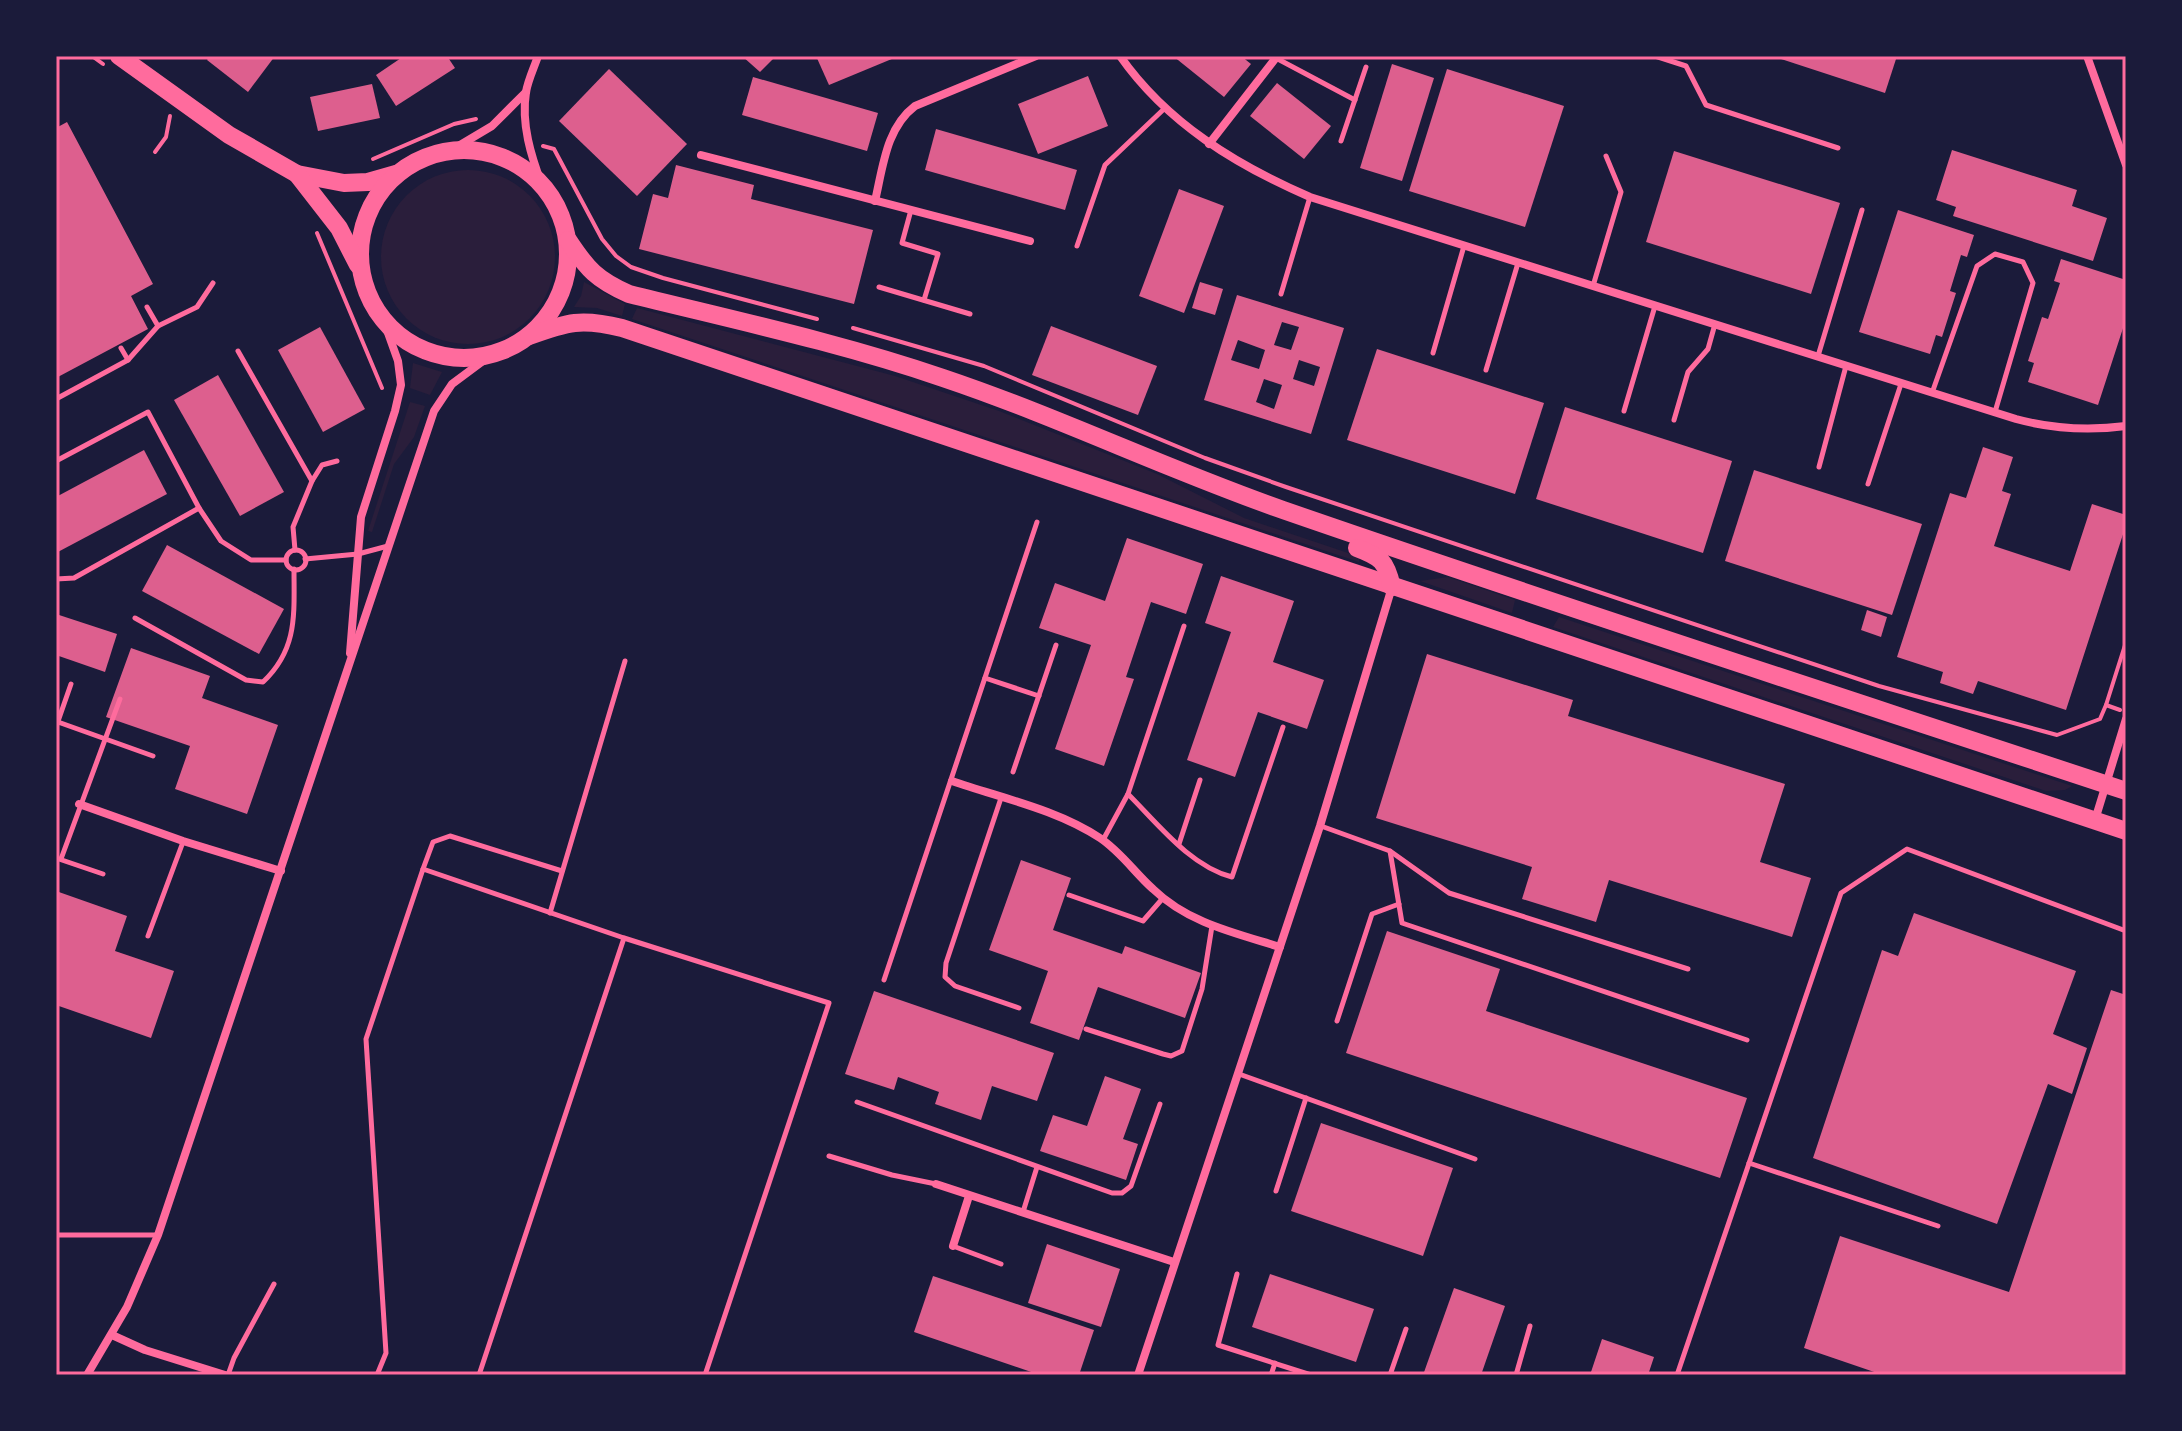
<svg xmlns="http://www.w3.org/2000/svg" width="2182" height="1431" font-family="'Fira Sans Condensed',sans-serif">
<rect width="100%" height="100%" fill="#1b1b3a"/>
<g fill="#2a1e3b">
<circle cx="468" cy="257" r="87"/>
<path d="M584 282 625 304 622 316 597 308 574 307 581 296Z"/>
<path d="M637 308 895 376 999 411 1157 474 1244 518 1360 557 1359 562 632 319Z"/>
<path d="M413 363 442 372 430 395 410 388Z"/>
<path d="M410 402 425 406 414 437 394 464 372 532 368 531Z"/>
<path d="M1448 577 1515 600 1512 613 1420 581Z"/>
<path d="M1559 617 2072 786 2065 790 2046 791 1553 627Z"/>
</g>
<g fill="#dd5f8e" fill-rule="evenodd">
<path d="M210 56H275L248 92 207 60Z"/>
<path d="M404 56H447L455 68 396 106 376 75Z"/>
<path d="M742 56H776L760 72Z"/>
<path d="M816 56H899L829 85Z"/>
<path d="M1173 56H1241L1251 64 1224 97Z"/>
<path d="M1772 56H1897L1885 93Z"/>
<path d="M1392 64 1434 78 1402 181 1360 168Z"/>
<path d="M609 69 687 144 637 196 559 121Z"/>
<path d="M1447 69 1564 106 1525 227 1409 191Z"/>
<path d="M1088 76 1108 126 1038 154 1018 104Z"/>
<path d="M753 77 878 113 867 151 742 115Z"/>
<path d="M1277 83 1331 126 1304 159 1250 116Z"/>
<path d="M372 84 380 118 318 131 310 97Z"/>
<path d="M67 122 153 284 131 296 148 329 56 378V128Z"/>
<path d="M936 129 1077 170 1065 210 925 170Z"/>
<path d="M1952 150 2077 190 2072 206 2107 218 2093 261 1953 216 1956 207 1936 200Z"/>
<path d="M1674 151 1840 203 1811 294 1646 242Z"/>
<path d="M676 165 754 185 751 199 873 230 854 304 639 249 653 194 668 198Z"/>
<path d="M1179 189 1224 206 1184 313 1139 296Z"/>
<path d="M1898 210 1974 235 1967 257 1961 255 1950 291 1956 293 1942 337 1936 335 1930 354 1859 332Z"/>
<path d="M2061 259 2126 280V319L2098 405 2028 382 2034 363 2028 361 2042 317 2048 319 2060 283 2054 281Z"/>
<path d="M1200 282 1223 289 1215 315 1192 308Z"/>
<path d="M1237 295 1344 328 1311 434 1204 400ZM1282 322 1299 327 1291 350 1274 345ZM1238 340 1265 350 1259 369 1231 360ZM1299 360 1320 367 1314 386 1293 379ZM1264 379 1282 385 1274 409 1256 402Z"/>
<path d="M1051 326 1157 366 1138 415 1032 375Z"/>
<path d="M320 327 365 409 323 432 278 350Z"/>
<path d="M1377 349 1544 403 1515 494 1347 440Z"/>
<path d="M218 375 284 492 240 516 174 400Z"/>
<path d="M1565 407 1732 461 1703 553 1536 499Z"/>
<path d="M1983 447 2013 457 2002 491 2011 494 1994 546 2070 571 2092 504 2126 515V525L2066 710 1978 681 1973 694 1940 683 1943 672 1897 657 1950 493 1966 498Z"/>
<path d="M144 450 167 494 56 553V497Z"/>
<path d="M1754 470 1922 524 1892 615 1725 561Z"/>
<path d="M1127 538 1203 564 1186 614 1151 602 1126 677 1134 679 1104 766 1055 749 1091 645 1039 628 1055 583 1105 601Z"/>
<path d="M167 545 284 609 259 654 142 591Z"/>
<path d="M1221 576 1294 601 1273 662 1324 680 1307 729 1258 712 1235 777 1187 760 1231 632 1205 623Z"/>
<path d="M1867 610 1887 617 1881 637 1861 630Z"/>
<path d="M56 614 117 634 105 672 56 655Z"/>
<path d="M131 648 210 676 202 698 278 725 247 814 175 789 190 746 106 717Z"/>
<path d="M1427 654 1573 700 1568 716 1785 784 1760 862 1811 878 1792 937 1609 880 1596 922 1522 899 1532 867 1376 818Z"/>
<path d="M1021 860 1071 878 1053 930 1122 954 1125 946 1201 973 1185 1018 1098 987 1079 1040 1030 1023 1048 971 989 950Z"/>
<path d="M56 891 127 916 115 951 174 971 151 1038 56 1005Z"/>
<path d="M1914 913 2076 971 2053 1034 2087 1048 2072 1094 2048 1084 1997 1224 1813 1158 1882 950 1898 956Z"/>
<path d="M1387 931 1500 969 1486 1011 1747 1098 1720 1178 1346 1053Z"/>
<path d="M2111 990 2126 995V1375H1883L1804 1348 1840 1236 2009 1292Z"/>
<path d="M874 991 1054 1053 1037 1101 992 1086 981 1120 935 1104 939 1092 898 1077 894 1090 845 1074Z"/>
<path d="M1105 1076 1141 1089 1123 1139 1138 1144 1126 1180 1040 1151 1053 1115 1087 1126Z"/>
<path d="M1321 1123 1453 1168 1423 1256 1291 1211Z"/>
<path d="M1047 1244 1120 1269 1101 1327 1028 1303Z"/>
<path d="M1270 1274 1374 1309 1356 1362 1252 1327Z"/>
<path d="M933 1276 1094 1330 1079 1375H1040L914 1332Z"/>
<path d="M1454 1288 1505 1306 1481 1375H1423Z"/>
<path d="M1602 1339 1654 1357 1648 1375H1590Z"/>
</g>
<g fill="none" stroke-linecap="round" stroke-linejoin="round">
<g stroke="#ff6b9d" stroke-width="4">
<path d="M92 56 103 64"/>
<path d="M543 146 554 149 602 239 616 256 631 267 663 278 817 319"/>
<path d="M155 152 166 137 170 116"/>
<path d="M373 159 454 124 476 119"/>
<path d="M317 233 382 388"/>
<path d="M853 328 984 366 1205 458 1286 487 1879 686 2057 735 2100 719 2106 705 2120 710"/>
<path d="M2106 705 2126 642"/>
</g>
<g stroke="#ff6b9d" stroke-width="5">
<path d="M1655 56 1686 66 1706 105 1838 148"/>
<path d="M1274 57 1355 100"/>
<path d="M1341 141 1366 67"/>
<path d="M911 210 902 243 938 254 924 300"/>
<path d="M1077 246 1105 165 1165 108"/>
<path d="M1593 286 1621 192 1606 156"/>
<path d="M879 287 970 314"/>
<path d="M1281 294 1310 197"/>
<path d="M147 307 158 326"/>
<path d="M121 348 128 360"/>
<path d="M238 351 312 481 293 527 295 550"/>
<path d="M1433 353 1464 246"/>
<path d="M1818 356 1862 210"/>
<path d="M1486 370 1518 263"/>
<path d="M1932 393 1977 266 1995 254 2023 262 2033 283 1995 412"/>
<path d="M56 399 128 360 158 326 197 307 213 283"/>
<path d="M1624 411 1655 306"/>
<path d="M1674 420 1688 372 1708 349 1715 324"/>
<path d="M56 461 148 412 199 508 221 541 251 560H286"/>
<path d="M1819 467 1846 366"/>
<path d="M312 481 322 465 337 461"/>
<path d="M1868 484 1901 384"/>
<circle cx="296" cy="560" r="10"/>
<path d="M305 559 358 554 388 546"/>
<path d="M56 579 74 578 199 508"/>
<path d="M135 618 246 680 263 682C298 649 294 614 294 569"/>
<path d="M985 678 1039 696"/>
<path d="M58 722 153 756"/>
<path d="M56 727 71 684"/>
<path d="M1013 772 1056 645"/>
<path d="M1128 794C1158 824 1190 866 1232 877L1283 727"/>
<path d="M1001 798 946 963 945 977 955 986 1019 1008"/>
<path d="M1321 826 1390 851 1449 893 1688 969"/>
<path d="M1103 840 1128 794 1184 626"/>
<path d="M1179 844 1200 780"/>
<path d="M1390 851 1402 923 1747 1040"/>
<path d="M56 858 103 874"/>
<path d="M61 859 120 699"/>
<path d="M423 869 433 842 450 836 562 871"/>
<path d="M1069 895 1143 921 1163 898"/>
<path d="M550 913 625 661"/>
<path d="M148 936 183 842"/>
<path d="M884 980 1037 522"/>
<path d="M1337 1021 1372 914 1399 904"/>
<path d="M1086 1029 1163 1054 1171 1056 1182 1051 1202 989 1212 926"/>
<path d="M1239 1074 1475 1159"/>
<path d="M857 1102 1112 1193H1122L1131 1186 1160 1104"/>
<path d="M829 1156 892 1175 936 1184"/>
<path d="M1749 1163 1938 1226"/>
<path d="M1276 1191 1306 1098"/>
<path d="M1023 1212 1037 1167"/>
<path d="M56 1235H158"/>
<path d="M953 1246 1001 1264"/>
<path d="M1237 1274 1218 1345 1311 1375"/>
<path d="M228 1375 234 1358 274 1284"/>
<path d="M377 1375 386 1353 366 1039 423 869 624 938 829 1003 705 1375"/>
<path d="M479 1375 624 938"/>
<path d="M1271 1375 1275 1363"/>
<path d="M1390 1375 1406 1329"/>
<path d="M1516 1375 1530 1326"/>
<path d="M1677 1375 1841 893 1907 849 2126 931"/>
</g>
<g stroke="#ff6b9d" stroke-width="8">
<path d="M538 56C534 68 528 80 526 92 521 124 531 156 542 185"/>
<path d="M1120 56C1167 123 1236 165 1310 197L2016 419C2053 429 2088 431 2126 426"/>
<path d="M2087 56 2126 165"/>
<path d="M1209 144 1275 59"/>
<path d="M450 151 492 126 526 92"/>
<path d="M701 155 1030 241"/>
<path d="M875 201C883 167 886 128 915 106L1036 56"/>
<path d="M350 653 361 517 395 411 401 385 398 361 383 319"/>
<path d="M952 781C1001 798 1056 809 1100 838 1121 852 1135 873 1153 889 1188 923 1235 933 1280 947"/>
<path d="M79 804 183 841 281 871"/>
<path d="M2095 820 2126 719"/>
<path d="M936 1184 1174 1262"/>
<path d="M953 1246 969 1196"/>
<path d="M112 1335 145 1350 225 1375"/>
<path d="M87 1375 127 1307 158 1235 434 411 452 384 491 355"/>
<path d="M1138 1375 1320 826 1392 587"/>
</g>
<g stroke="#ff6b9d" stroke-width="18">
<path d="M119 56 229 135 297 174 344 183 368 182 396 174"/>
<circle cx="464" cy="254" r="104"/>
<path d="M297 174 339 228 358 265"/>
<path d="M568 240C587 269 597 280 629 294 734 320 841 343 943 378 1059 417 1168 470 1283 510 1563 607 1845 698 2126 791"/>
<path d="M529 336C568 322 581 318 622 328L2126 831"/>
<path d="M1357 548C1381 557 1386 561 1392 587"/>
</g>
</g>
<rect width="2182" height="1431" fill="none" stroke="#1b1b3a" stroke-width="116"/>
<rect x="58" y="58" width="2066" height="1315" fill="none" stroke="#ff6b9d" stroke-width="3"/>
</svg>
